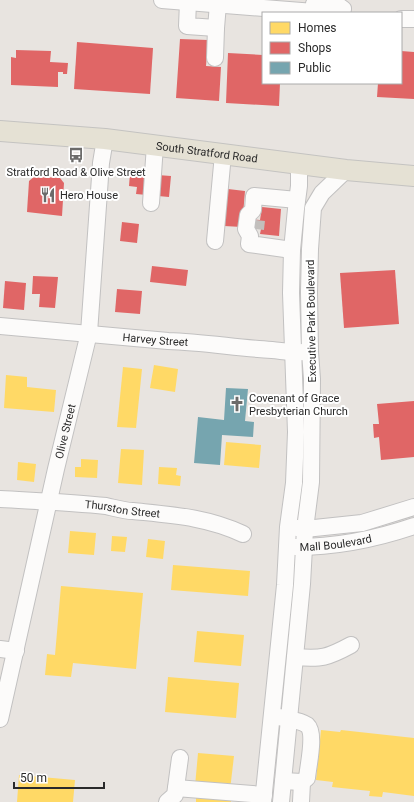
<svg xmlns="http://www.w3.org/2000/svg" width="414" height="802" font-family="Roboto,sans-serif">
<rect width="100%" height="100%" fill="#e8e4e0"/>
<g fill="#ffd966">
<path d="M154 365 178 369 175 392 150 388Z"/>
<path d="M123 367 142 369 136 428 117 427Z"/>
<path d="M6 375 27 377V387L56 390 54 412 4 408Z"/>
<path d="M226 442 261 445 259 468 224 465Z"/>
<path d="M121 449 144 450 142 485 118 483Z"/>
<path d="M81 459 98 460 97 478 75 477V467H81Z"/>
<path d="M18 462 36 464 34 482 17 480Z"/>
<path d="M159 467 177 468 176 475 181 476 180 486 158 484Z"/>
<path d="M70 531 96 533 94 555 68 553Z"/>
<path d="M112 536 127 537 125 552 111 551Z"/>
<path d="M148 539 165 541 163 559 146 557Z"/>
<path d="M173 565 250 571 248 596 171 590Z"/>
<path d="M61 586 143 593 136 669 73 663 71 677 45 675 47 654 55 655Z"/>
<path d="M197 631 244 635 241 666 194 662Z"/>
<path d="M168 677 239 683 236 718 165 712Z"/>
<path d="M321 730 340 732 341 730 414 738V796L383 792 382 797 369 796 370 791 332 787 333 782 316 780Z"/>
<path d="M198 753 234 756 230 790 195 786Z"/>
<path d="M19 775 75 780 73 802H17Z"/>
<path d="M196 793 231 796V802H196Z"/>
</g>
<g fill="#e06666">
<path d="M180 39 208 40 206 66 221 67 219 101 176 98Z"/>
<path d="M77 42 153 48 150 94 74 89Z"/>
<path d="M16 50 51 51 50 62 68 63 67 74H63V72H58V87L11 85V57L16 58Z"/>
<path d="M401 51 414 52V99L377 97 378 83H401Z"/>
<path d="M228 53 263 55V83H280L279 106 226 103Z"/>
<path d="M130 173 171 176 169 197 136 194 137 187 129 186Z"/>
<path d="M35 176 60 178 64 183 62 216 27 212 29 181Z"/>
<path d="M228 189 245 191 242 227 224 226Z"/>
<path d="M262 207 281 209 279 236 260 234 261 229 249 228V219L260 220Z"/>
<path d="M122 222 139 224 137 243 120 241Z"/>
<path d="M152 266 188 270 186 286 150 282Z"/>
<path d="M395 270 399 324 344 328 340 273Z"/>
<path d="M33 276 58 277 55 308 39 307 40 294H32Z"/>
<path d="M5 281 26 283 24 310 3 308Z"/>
<path d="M117 289 142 291 140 314 115 312Z"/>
<path d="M414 401V457L381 460 379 437 374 438 373 424H379L377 404Z"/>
</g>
<path fill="#76a5af" d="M226 388 248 389 245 421 254 422 253 437 222 435 220 465 194 463 198 417 224 420Z"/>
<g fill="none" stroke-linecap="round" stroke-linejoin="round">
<path stroke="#c2bfbc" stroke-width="16" stroke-dasharray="16 8" stroke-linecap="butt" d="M256 229 257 220"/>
<g stroke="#c2c1c1" stroke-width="18">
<g id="minor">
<path d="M162 0 327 13"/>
<path d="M188 2 187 26 216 28 218 4"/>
<path d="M314 4 339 6 343 9 342 13"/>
<path d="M401 19H414"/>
<path d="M215 58 216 28"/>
<path d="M151 203 155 145"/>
<path d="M215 241 223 154"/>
<path d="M292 250 249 244 250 236 246 229 248 215 253 210 254 196 297 200"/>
<path id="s1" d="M0 326 168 341C203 342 237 348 272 350 283 351 293 353 303 352"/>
<path id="s2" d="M0 499C35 501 71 502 106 506 115 508 124 511 133 511 172 515 207 517 243 534"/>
<path d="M297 528 305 529 362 523 414 507"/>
<path id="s3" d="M295 547C335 547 376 539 414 526"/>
<path d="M0 649 16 651"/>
<path d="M295 657C322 659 327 658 351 645"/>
<path d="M279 717C287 719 300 720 307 725 316 733 308 766 307 778L302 782 283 781"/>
<path id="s4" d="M0 719 56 469 89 333 101 163 105 139"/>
<path d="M176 788 264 795"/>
<path d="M167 802 175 795 180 758"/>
<path d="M263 802 285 585 288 527 294 483 296 432 291 293 292 250 296 209 299 186V163"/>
<path d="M281 802 302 584 305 529 311 482 312 379 310 352 309 292 310 249 313 208 322 193 346 170"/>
<path d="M301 802 302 782"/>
</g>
</g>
<g stroke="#c4c3c1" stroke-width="22">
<g id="major">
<path id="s5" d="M0 131 105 139 346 170 414 176"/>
</g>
</g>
<use href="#minor" stroke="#fcfbfa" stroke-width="16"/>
<use href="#major" stroke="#e5e1d4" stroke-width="20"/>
</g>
<defs>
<g id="bus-bare" transform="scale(1.2)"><path d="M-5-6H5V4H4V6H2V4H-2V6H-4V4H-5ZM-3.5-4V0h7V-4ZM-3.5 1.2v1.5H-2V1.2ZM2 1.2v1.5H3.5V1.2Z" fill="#6c6b6a" stroke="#fff" stroke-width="2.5" paint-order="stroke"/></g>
<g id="restaurant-bare" transform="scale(1.2)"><path d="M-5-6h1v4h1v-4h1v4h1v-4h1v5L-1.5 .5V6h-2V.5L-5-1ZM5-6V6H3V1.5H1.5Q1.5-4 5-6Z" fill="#6c6b6a" stroke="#fff" stroke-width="2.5" paint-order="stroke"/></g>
<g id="church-bare" transform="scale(1.2)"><path d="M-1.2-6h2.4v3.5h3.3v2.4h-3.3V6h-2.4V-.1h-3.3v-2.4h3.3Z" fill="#6c6b6a" stroke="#fff" stroke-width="2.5" paint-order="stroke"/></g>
</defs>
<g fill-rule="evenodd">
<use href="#bus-bare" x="76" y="155"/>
<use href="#restaurant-bare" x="48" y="195"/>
<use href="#church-bare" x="237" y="404"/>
</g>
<g text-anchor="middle" stroke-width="4" stroke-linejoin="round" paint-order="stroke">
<g font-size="11" fill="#2a2a2a" stroke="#fff">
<text dy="4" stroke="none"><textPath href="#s5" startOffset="208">South Stratford Road</textPath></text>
<text transform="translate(311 321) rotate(-91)" y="4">Executive Park Boulevard</text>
<text dy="4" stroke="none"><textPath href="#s1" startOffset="156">Harvey Street</textPath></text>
<text dy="4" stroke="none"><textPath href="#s4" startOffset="295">Olive Street</textPath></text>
<text dy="4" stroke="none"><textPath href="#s2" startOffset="123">Thurston Street</textPath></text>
<text dy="4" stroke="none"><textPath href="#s3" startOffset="41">Mall Boulevard</textPath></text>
</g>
<g font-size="11" fill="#2a2a2a" stroke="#fff" text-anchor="start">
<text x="76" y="176" text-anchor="middle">Stratford Road &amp; Olive Street</text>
<text x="60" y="199">Hero House</text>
<text x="249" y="402">Covenant of Grace<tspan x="249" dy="13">Presbyterian Church</tspan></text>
</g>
</g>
<rect x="262" y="12" width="140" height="72" fill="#ffffff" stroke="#aaaaaa"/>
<rect x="270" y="22" width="20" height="12" fill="#ffd966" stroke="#aaaaaa"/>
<text x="298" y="32" font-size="12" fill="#2a2a2a">Homes</text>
<rect x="270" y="42" width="20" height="12" fill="#e06666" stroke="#aaaaaa"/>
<text x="298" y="52" font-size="12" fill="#2a2a2a">Shops</text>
<rect x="270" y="62" width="20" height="12" fill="#76a5af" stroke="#aaaaaa"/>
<text x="298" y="72" font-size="12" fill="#2a2a2a">Public</text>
<path d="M14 782v6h90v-6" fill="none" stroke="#2a2a2a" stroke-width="2"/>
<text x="20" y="782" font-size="12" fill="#2a2a2a" stroke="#ffffff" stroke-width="3" paint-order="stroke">50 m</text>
</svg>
